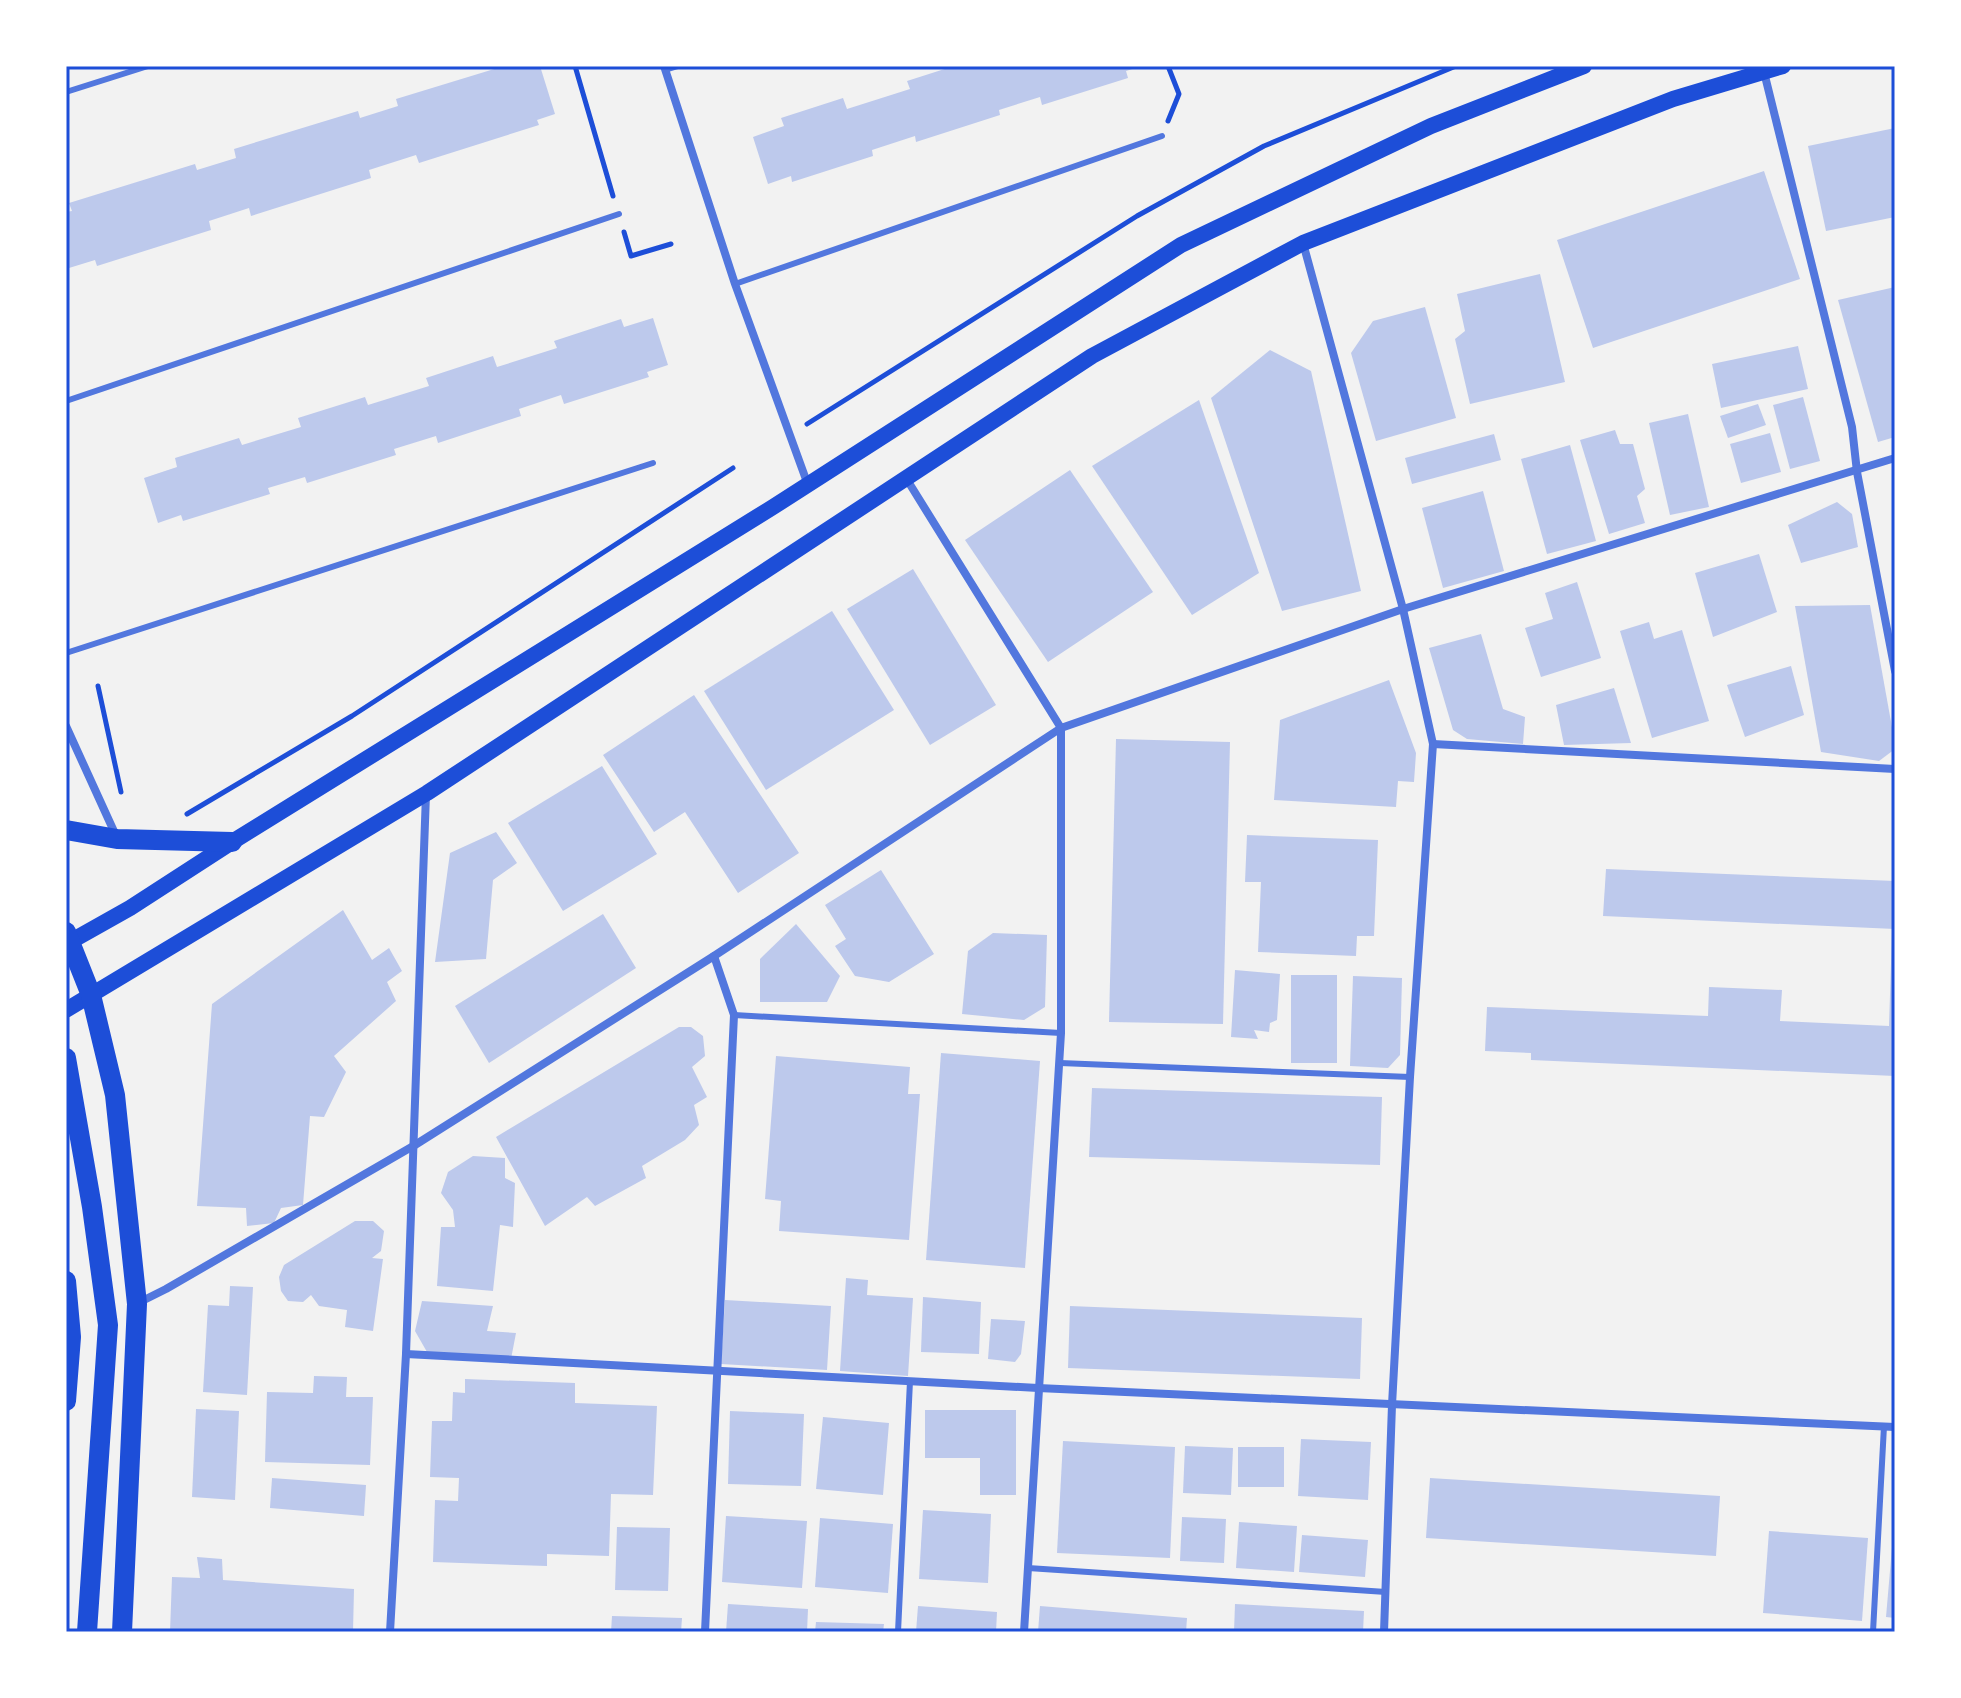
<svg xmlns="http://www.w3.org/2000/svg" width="1961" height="1698" font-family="Helvetica,sans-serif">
<rect width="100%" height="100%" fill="#f2f2f2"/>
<g fill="#bdc9ec">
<path d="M504 66 519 68 540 66 555 114 537 120 539 125 419 163 416 155 369 170 371 178 251 216 249 208 209 221 211 230 97 266 95 260 69 268 66 257V212L72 211 69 203 195 164 197 170 236 158 234 149 358 111 360 118 398 106 396 99Z"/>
<path d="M954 66H975L976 69 986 66 1139 67 1126 71 1128 78 1042 105 1040 97 999 110 1000 115 916 142 915 136 872 150 873 156 792 182 791 176 768 184 753 137 784 126 781 118 843 98 847 109 910 89 907 81Z"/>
<path d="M1895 128V217L1826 231 1808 146Z"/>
<path d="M1764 171 1800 279 1593 348 1557 240Z"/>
<path d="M1540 274 1565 382 1470 404 1455 339 1465 331 1457 294Z"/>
<path d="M1895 287V437L1878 442 1838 300Z"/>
<path d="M1425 307 1456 418 1376 441 1351 353 1373 321Z"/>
<path d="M653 318 668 365 647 372 649 377 564 404 561 395 519 409 521 416 438 443 436 436 394 449 396 455 307 483 305 477 268 488 270 494 183 521 181 515 158 523 144 478 177 467 175 458 239 438 242 445 301 427 298 418 365 397 368 405 429 386 426 378 493 356 497 367 557 348 554 341 621 319 624 327Z"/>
<path d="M1798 346 1808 389 1721 408 1712 364Z"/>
<path d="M1270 350 1311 371 1361 591 1282 611 1211 398Z"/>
<path d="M1803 397 1820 461 1790 469 1773 405Z"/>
<path d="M1199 400 1259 573 1192 615 1092 466Z"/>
<path d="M1758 404 1766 425 1728 438 1720 416Z"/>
<path d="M1688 414 1709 507 1670 515 1649 423Z"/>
<path d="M1615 430 1620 444H1633L1645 489 1637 496 1645 523 1609 534 1580 440Z"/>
<path d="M1770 433 1781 472 1741 483 1730 444Z"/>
<path d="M1494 434 1501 460 1412 484 1405 458Z"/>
<path d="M1570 445 1596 541 1547 554 1521 459Z"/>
<path d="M1070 470 1153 592 1048 662 965 540Z"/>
<path d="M1483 491 1504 571 1443 588 1422 508Z"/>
<path d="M1837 502 1852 514 1858 547 1801 563 1788 525Z"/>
<path d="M1759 554 1777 612 1713 637 1695 573Z"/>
<path d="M913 569 996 705 930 745 847 609Z"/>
<path d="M1577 582 1601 658 1541 677 1525 628 1553 619 1545 593Z"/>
<path d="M1870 605 1895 744V749L1879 761 1821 752 1795 606Z"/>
<path d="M832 611 894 710 766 790 704 691Z"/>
<path d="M1649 622 1654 639 1682 630 1709 721 1652 738 1620 631Z"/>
<path d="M1481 634 1503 709 1525 717 1523 744 1467 739 1453 730 1429 648Z"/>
<path d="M1791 666 1804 715 1745 737 1727 685Z"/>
<path d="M1389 680 1416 753 1414 782 1398 781 1396 807 1274 800 1280 720Z"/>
<path d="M1614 688 1631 743 1564 745 1556 705Z"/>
<path d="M694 695 799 853 738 893 685 812 654 832 603 755Z"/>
<path d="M1116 739 1230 742 1223 1024 1109 1022Z"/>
<path d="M602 766 657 854 563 911 508 823Z"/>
<path d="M496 832 517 863 493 880 486 959 435 962 450 853Z"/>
<path d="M1247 835 1378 840 1374 936H1357L1356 956 1258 952 1261 882H1245Z"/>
<path d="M1606 869 1895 881V929L1603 916Z"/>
<path d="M881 870 934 954 889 982 855 976 835 946 846 939 825 905Z"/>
<path d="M343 910 372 960 389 948 402 971 387 982 396 1001 334 1056 346 1072 324 1117 310 1116 303 1205 281 1208 274 1223 247 1226 246 1208 197 1206 212 1004Z"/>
<path d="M603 914 636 968 489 1063 455 1006Z"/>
<path d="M796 924 840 976 827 1002H760V959Z"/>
<path d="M1892 932H1895V1076L1531 1060V1053L1485 1051 1487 1007 1708 1016 1709 987 1782 990 1780 1021 1889 1026Z"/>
<path d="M993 933 1047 935 1045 1007 1024 1020 962 1014 968 951Z"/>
<path d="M1235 970 1280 974 1277 1020 1270 1023 1269 1032 1254 1030 1258 1039 1231 1037Z"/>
<rect x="1291" y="975" width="46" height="88"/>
<path d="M1353 976 1402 978 1400 1055 1388 1068 1350 1066Z"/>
<path d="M679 1027H691L703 1036 705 1056 692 1067 707 1097 694 1105 699 1125 685 1140 642 1166 646 1178 595 1206 587 1197 545 1226 496 1137Z"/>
<path d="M941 1053 1040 1061 1025 1268 926 1260Z"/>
<path d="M776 1056 910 1067 908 1094H920L909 1240 779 1231 781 1201 765 1199Z"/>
<path d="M1092 1088 1382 1097 1380 1165 1089 1157Z"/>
<path d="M473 1156 505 1158V1178L515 1183 513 1227 500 1225 493 1291 437 1286 441 1227H455L453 1210 441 1193 448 1172Z"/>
<path d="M355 1221H373L384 1231 381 1251 372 1258 383 1259 373 1331 345 1327 347 1310 319 1306 311 1295 303 1302 288 1301 281 1291 279 1277 284 1265Z"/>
<path d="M846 1278 868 1280 867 1295 913 1298 908 1376 840 1371Z"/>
<path d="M230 1286 253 1287 247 1395 203 1392 208 1305 229 1306Z"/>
<path d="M923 1297 981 1302 979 1354 921 1352Z"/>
<path d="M725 1300 831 1306 827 1370 721 1364Z"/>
<path d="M422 1301 493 1306 487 1331 516 1333 511 1359 427 1352 415 1331Z"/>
<path d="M1070 1306 1362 1318 1360 1379 1068 1368Z"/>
<path d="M991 1319 1025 1321 1021 1354 1015 1362 988 1359Z"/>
<path d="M314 1376 347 1377 346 1397H373L370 1465 265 1462 267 1392 313 1393Z"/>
<path d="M465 1379 575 1383V1403L657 1406 653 1495 611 1494 609 1556 547 1554V1566L433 1562 435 1500 458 1501 459 1478 430 1477 432 1421H452L453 1392 465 1393Z"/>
<path d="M196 1409 239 1411 235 1500 192 1497Z"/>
<path d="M925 1410H1016V1495H980V1458H925Z"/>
<path d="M730 1411 804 1414 801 1486 728 1484Z"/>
<path d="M823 1417 889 1423 883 1495 816 1489Z"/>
<path d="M1301 1439 1371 1442 1368 1500 1298 1496Z"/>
<path d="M1063 1441 1175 1447 1170 1558 1057 1553Z"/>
<path d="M1185 1446 1233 1448 1231 1495 1183 1493Z"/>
<rect x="1238" y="1447" width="46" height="40"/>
<path d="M272 1478 366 1485 364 1516 270 1508Z"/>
<path d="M1430 1478 1720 1496 1716 1556 1426 1538Z"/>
<path d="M923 1510 991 1514 988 1583 919 1579Z"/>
<path d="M726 1516 807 1521 802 1588 722 1582Z"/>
<path d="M1182 1517 1226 1519 1224 1563 1180 1561Z"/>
<path d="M820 1518 893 1524 888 1593 815 1587Z"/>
<path d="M1239 1522 1297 1526 1294 1572 1236 1568Z"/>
<path d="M617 1527 670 1528 668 1591 615 1590Z"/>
<path d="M1769 1531 1868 1538 1862 1621 1763 1613Z"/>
<path d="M1302 1535 1368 1540 1365 1577 1299 1572Z"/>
<path d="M1893 1536H1895V1618L1886 1617Z"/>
<path d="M197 1557 222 1559 223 1580 354 1589 353 1632H170L172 1577 200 1578Z"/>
<path d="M728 1604 808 1609 807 1632H726Z"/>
<path d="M1235 1604 1364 1611 1363 1632H1234Z"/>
<path d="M918 1606 997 1612 996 1632H916Z"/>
<path d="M1040 1606 1187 1618 1186 1632H1038Z"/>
<path d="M612 1616 682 1618 681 1632H611Z"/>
<path d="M816 1622 884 1624 883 1632H815Z"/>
</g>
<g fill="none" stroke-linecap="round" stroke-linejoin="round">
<g stroke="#1d4ed8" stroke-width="5">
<path d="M575 66 613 196"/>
<path d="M1168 121 1179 94 1168 66"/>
<path d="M624 232 631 256 671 244"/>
<path d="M807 424 1137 216 1264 146 1456 66"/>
<path d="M98 686 121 792"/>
<path d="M187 814 352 716 733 468"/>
</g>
<g stroke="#5277de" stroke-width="6">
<path d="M665 70 678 66"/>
<path d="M66 92 148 66"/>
<path d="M735 284 1162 136"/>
<path d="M66 401 619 214"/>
<path d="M66 653 653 463"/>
<path d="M734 1015 1061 1033"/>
<path d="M1060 1063 1410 1077"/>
<path d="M1028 1568 1386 1592"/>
<path d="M898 1632 910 1381"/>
<path d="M1873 1632 1884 1426"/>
</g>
<g stroke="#5277de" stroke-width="8">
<path d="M664 66 735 284 808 485"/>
<path d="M1764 72 1852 427 1857 472 1895 671"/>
<path d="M1303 243 1403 609 1433 744 1410 1077 1392 1405 1384 1632"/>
<path d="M906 478 1061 728V1033L1024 1632"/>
<path d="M66 726 117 838"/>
<path d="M1433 744 1895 769"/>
<path d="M138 1303 166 1289 415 1145 714 956 1061 728 1403 609 1895 458"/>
<path d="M406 1354 1038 1388 1895 1427"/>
<path d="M390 1632 406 1354 426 794"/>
<path d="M705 1632 734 1015 714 956"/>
</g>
<g stroke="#1d4ed8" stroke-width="16">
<path d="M66 944 130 908 232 842 773 507 1181 245 1431 126 1584 66"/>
<path d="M66 1010 427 793 1092 356 1303 243 1673 99 1783 66"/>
</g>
<g stroke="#1d4ed8" stroke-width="20">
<path d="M66 830 117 839 232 842"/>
<path d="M66 932 91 995 115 1095 137 1304 122 1632"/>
<path d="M66 1058 92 1207 108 1325 87 1632"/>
<path d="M66 1281 71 1337 66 1401"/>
</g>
</g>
<rect width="1961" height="1698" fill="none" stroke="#ffffff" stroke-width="136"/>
<rect x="68" y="68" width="1825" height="1562" fill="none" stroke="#1d4ed8" stroke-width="3"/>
</svg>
